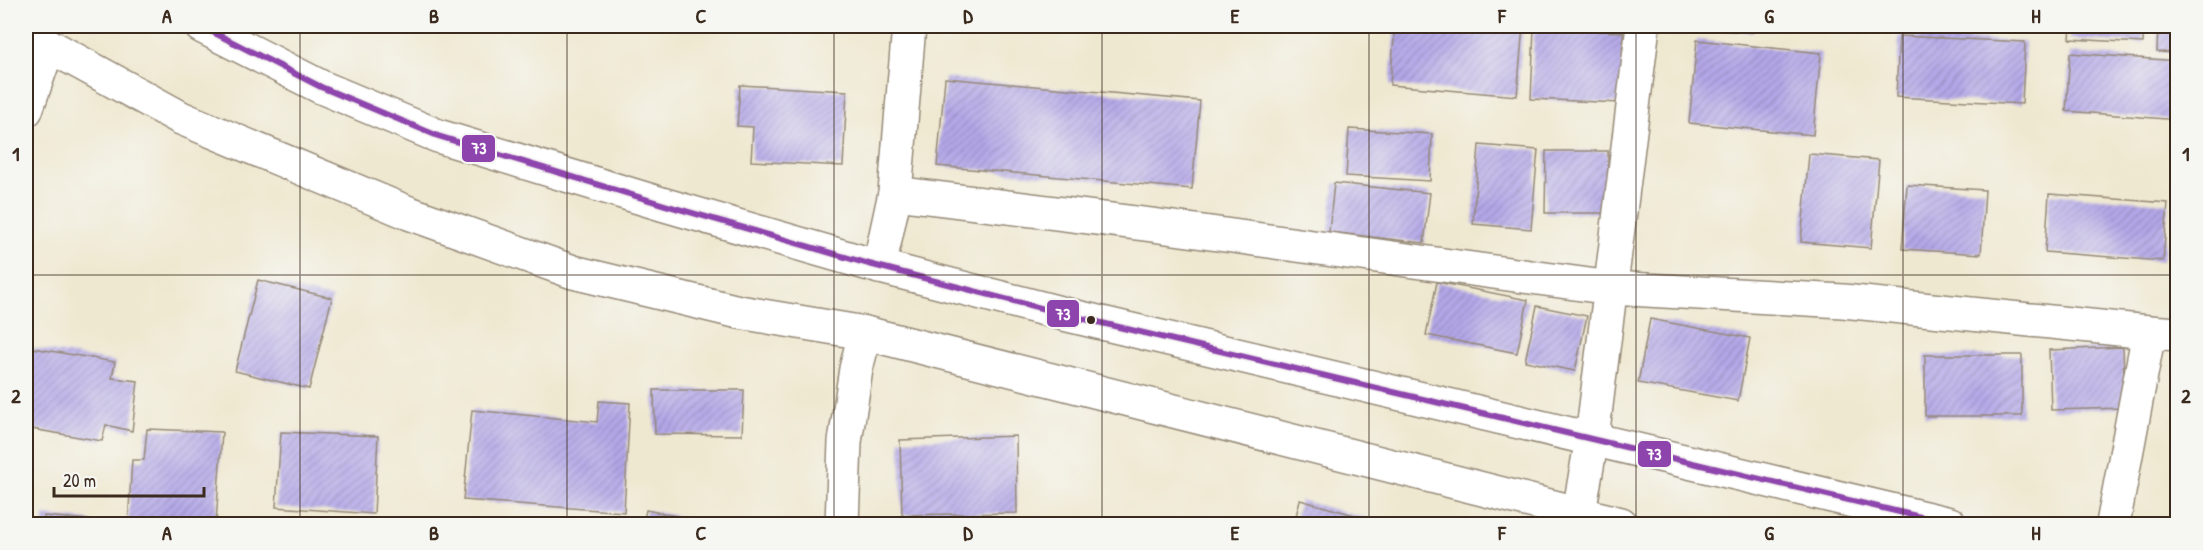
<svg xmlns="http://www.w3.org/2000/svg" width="2203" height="550" font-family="'Patrick Hand',sans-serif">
<defs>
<pattern id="building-hatch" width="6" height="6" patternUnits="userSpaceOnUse" patternTransform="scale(1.5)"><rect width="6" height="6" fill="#b4a8e9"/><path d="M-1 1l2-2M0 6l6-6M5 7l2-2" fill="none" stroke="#9489bc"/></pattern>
</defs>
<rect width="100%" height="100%" fill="#f6f6f2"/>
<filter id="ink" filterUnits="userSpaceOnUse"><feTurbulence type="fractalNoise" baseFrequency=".0167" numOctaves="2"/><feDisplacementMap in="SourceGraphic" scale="12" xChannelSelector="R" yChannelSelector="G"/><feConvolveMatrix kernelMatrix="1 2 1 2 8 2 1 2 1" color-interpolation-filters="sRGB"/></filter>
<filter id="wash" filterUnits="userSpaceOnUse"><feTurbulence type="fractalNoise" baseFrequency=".008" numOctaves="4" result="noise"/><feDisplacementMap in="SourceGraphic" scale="24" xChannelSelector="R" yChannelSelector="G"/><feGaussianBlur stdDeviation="1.35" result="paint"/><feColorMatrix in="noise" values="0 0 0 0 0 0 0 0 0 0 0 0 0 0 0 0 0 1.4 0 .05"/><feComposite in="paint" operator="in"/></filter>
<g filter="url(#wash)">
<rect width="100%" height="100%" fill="#efe8d0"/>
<g id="blocks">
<g fill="url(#building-hatch)">
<path d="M1395 26H1523L1517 96 1390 85Z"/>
<path d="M1705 26H1753V32L1705 29Z"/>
<path d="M2071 26H2144L2143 43 2070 39Z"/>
<path d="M2158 26H2178V53L2157 52Z"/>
<path d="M1534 28 1623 32 1621 103 1531 99Z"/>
<path d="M1899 36 2025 42 2022 104 1896 97Z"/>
<path d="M1697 40 1821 53 1813 135 1689 123Z"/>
<path d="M2070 53 2178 61V120L2066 111Z"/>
<path d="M945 78 1200 101 1192 189 937 166Z"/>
<path d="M740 85 847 91 843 166 751 161 753 127 737 126Z"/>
<path d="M1349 129 1432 134 1430 181 1346 176Z"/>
<path d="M1479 145 1538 150 1531 229 1473 224Z"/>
<path d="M1546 151H1608V213H1545Z"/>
<path d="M1809 154 1879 160 1871 248 1801 242Z"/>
<path d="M1334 183 1430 193 1424 243 1329 232Z"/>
<path d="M1907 185 1985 190 1981 254 1902 249Z"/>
<path d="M2049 194 2168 203 2163 261 2045 252Z"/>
<path d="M258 280 332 298 309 389 235 371Z"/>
<path d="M1437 282 1528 300 1517 353 1426 335Z"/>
<path d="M1537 306 1587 316 1575 371 1525 361Z"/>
<path d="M1650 319 1750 338 1738 401 1638 383Z"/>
<path d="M2123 347 2125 408 2051 410 2049 350Z"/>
<path d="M33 348 115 362 112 378 138 381 132 431 106 425 102 441 26 428V390Z"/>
<rect x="1925" y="355" width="97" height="61"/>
<path d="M654 390H744L742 435 655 434Z"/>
<path d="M599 401 630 403 624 512 463 500 472 410 597 422Z"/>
<path d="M147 429 222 432 216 524H128L132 460H144Z"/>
<path d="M281 432 378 436 374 514 276 507Z"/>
<path d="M1016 436 1017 513 902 515 900 440Z"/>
<path d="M1300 500 1387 524H1294Z"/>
<path d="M646 510 712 523V524H643Z"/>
<path d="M44 516 89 520V524H44Z"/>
</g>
</g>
</g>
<g filter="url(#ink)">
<use href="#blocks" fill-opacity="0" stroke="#958977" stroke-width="1.5"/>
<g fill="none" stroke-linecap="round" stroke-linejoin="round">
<g stroke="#958977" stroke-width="36">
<g id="minor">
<path d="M895 193 1152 225 1611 288 1843 301 2149 332"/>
<path d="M879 267 895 193 909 26"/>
<path d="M842 524 845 442 856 369 865 333"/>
<path d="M1577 524 1592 438 1643 26"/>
<path d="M2113 524 2149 332 2178 334"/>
</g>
</g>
<g stroke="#958977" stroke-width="36">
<g id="tertiary">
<path d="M201 26 321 87 438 136 665 205 869 264 1068 315 1950 524"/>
<path d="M26 33 181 118 409 213 573 272 739 312 865 333 1621 524"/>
<path d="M26 110 48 47"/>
</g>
</g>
<use href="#minor" stroke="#fff" stroke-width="33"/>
<use href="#tertiary" stroke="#fff" stroke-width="33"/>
<g stroke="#f6f6f2" stroke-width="10">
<path id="bus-1" d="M201 26 321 87 438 136 665 205 869 264 1068 315 1950 524"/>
</g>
<use href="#bus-1" stroke="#8e44ad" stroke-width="6"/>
</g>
</g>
<path fill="none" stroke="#3b2a1e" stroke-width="1.5" stroke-opacity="0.55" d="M300 26V524M567 26V524M834 26V524M1102 26V524M1369 26V524M1636 26V524M1903 26V524M26 275H2178"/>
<circle fill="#3b2a1e" stroke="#f6f6f2" stroke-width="2" cx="1091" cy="320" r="5"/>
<g stroke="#f6f6f2" stroke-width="2">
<rect x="461" y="134" width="35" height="29" rx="6" fill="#8e44ad"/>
<rect x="1046" y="299" width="34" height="29" rx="6" fill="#8e44ad"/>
<rect x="1637" y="440" width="35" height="28" rx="6" fill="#8e44ad"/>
</g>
<g font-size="16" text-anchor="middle" font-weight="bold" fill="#fff">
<text x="479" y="154">73</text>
<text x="1063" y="320">73</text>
<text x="1654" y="460">73</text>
</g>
<rect width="2203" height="550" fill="none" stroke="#f6f6f2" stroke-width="66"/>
<path d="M54 487v9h150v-9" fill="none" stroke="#3b2a1e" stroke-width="3"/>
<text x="63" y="487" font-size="18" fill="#3b2a1e" stroke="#f6f6f2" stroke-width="4.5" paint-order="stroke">20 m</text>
<rect x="33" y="33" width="2137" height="484" fill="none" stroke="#3b2a1e" stroke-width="2"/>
<g font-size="20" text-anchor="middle" font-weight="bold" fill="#3b2a1e">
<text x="167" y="23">A</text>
<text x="434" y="23">B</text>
<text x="701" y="23">C</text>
<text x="968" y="23">D</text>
<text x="1235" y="23">E</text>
<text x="1502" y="23">F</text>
<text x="1769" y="23">G</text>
<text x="2036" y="23">H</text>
<text x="16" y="161">1</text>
<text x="2186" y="161">1</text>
<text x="16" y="403">2</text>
<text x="2186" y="403">2</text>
<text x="167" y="540">A</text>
<text x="434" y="540">B</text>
<text x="701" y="540">C</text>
<text x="968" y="540">D</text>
<text x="1235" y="540">E</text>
<text x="1502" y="540">F</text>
<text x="1769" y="540">G</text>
<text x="2036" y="540">H</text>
</g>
</svg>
